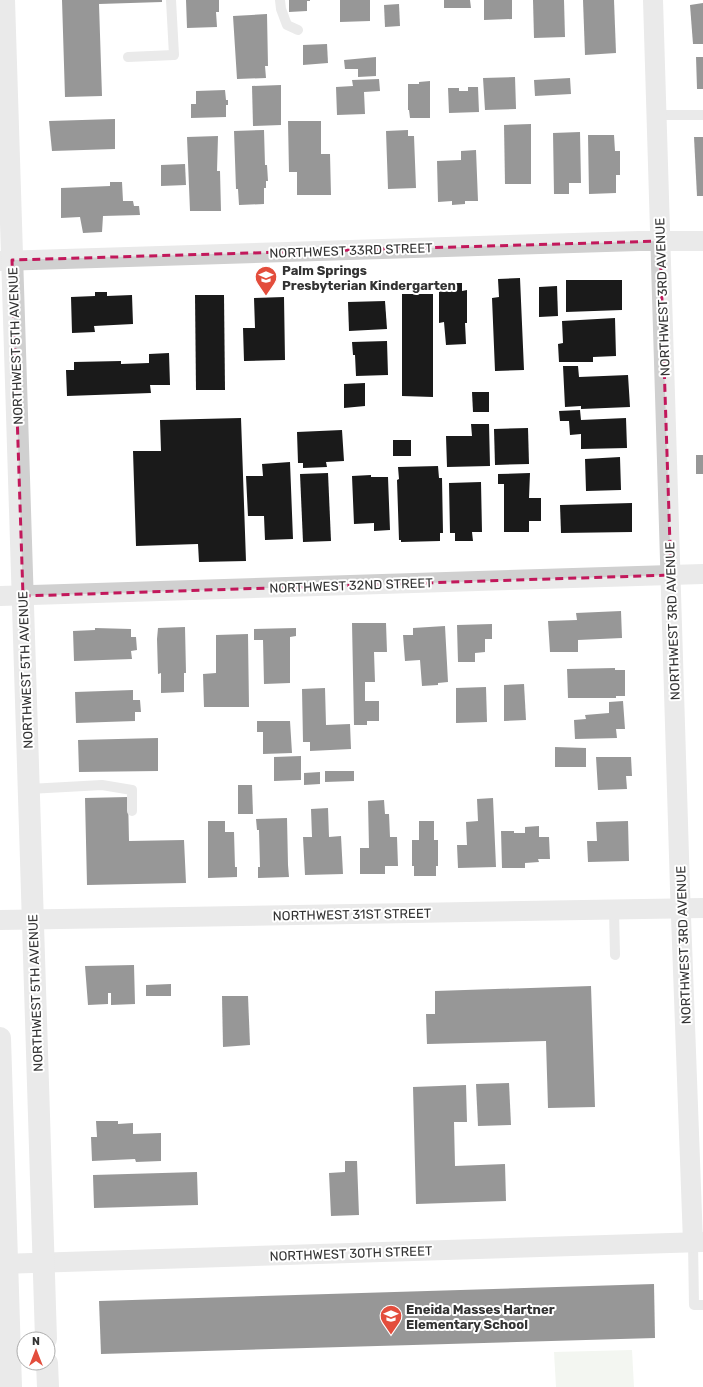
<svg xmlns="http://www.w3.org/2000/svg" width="703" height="1387" font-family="Rubik,sans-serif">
<rect width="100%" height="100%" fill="#fff"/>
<path fill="#e4ecdf" d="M632 1350 634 1387H556L554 1352Z"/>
<g fill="#1a1a1a">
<path d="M62 0H162V2L99 4 102 96 65 97Z"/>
<path d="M186 0H219V12H216L217 27 187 28Z"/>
<path d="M289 0H310V1H307V11L289 12Z"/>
<path d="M340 0H370V21L340 22Z"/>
<path d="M444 0H470L471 8H444Z"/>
<path d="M484 0H512V19L484 20Z"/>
<path d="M533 0H564L565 37 534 38Z"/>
<path d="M583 0H614L616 53 585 55Z"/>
<path d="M703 3V44H693L690 5Z"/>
<path d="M399 4 400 26 385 27 384 5Z"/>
<path d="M267 14 268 66H265L266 78 237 79 233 16Z"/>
<path d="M327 44 328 63 303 65V45Z"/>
<path d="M376 57V76L358 77V69H345L344 60Z"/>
<path d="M696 57H703V89H697Z"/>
<path d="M515 77 516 109 485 110 483 78Z"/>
<path d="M570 78 571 94 535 96 534 80Z"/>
<path d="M379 79 380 91 364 92 365 114 337 115 336 87 353 86 352 80Z"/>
<path d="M430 81V118H410L409 110H408V84H419V82Z"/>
<path d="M281 85V125L253 126 252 86Z"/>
<path d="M468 87H478L479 112 449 113 448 88H459V91H468Z"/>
<path d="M225 90 226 100H228V105H226V117L191 118V104H196V91Z"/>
<path d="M115 119V149L52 151 49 121Z"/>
<path d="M288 121H321V154H330L331 195H297V172H289Z"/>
<path d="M531 124V184H505L504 125Z"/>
<path d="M264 130 265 165H267L268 181H266V188H264V204L239 205 238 189H236L234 131Z"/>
<path d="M408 130V136H414L416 188 388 189 386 131Z"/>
<path d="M580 132 581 183H569V194H554L553 133Z"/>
<path d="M588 135H614L615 151H620V175H616V193L589 194Z"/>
<path d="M218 136 217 171H220L221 211H190L187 137Z"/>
<path d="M694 137H703V196H697Z"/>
<path d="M476 150 478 201H465V204L452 205V201L438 202 437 161 461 160V151Z"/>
<path d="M185 164 186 185 161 186V165Z"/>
<path d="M110 182H122L123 201H133L134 206H139L140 215 103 216 102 232 83 233 80 217 61 218V188L110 186Z"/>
<path d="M520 278 524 370 495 371 492 298 499 297 498 279Z"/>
<path d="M566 280H622V310L566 312Z"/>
<path d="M442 283H462V291L467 290V323H465L466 344 446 345 444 322 439 323V291H442Z"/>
<path d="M557 286 558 316 539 317V287Z"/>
<path d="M95 292H107V296L132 295 133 324 94 326 95 332 72 333 71 297 95 296Z"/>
<path d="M402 294H433V397L402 396Z"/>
<path d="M195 295H224L225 390H196Z"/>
<path d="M284 297 285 360 244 361 243 328H255L254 298Z"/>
<path d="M385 301 387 329 349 331 348 302Z"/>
<path d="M615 318 616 356 593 357V362H559L558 344 563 343 562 321Z"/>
<path d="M387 341 388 375 356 376 355 355H353L352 342Z"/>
<path d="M169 353 170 385H150L151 393 67 396 66 370H74V362L121 361V364L149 363V354Z"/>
<path d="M563 366H578L579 377 628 375 630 407 581 409V406L565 407Z"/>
<path d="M365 383V406L344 408V384Z"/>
<path d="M472 392H489V412H473Z"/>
<path d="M580 410 581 420 626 418 627 448 581 449V434L570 435 569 421H560L559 411Z"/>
<path d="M241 418 246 561 199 562 198 544 136 546 133 451H161L160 420Z"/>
<path d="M471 424H489L490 466 447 467 446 436H472Z"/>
<path d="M528 428 529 464 495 465 494 429Z"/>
<path d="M342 430 344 461 326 462 327 467 303 468V463H298L297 432Z"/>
<rect x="393" y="440" width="18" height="16"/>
<rect x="696" y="455" width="7" height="19"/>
<path d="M620 457 621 490 586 491 585 459Z"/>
<path d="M290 462 293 539 265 540 264 516H248L246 476H263L262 464Z"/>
<path d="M438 466 439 478H442L443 533H440V541L401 542V540H399L397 480 399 479 398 467Z"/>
<path d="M328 473 331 541 303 542 300 474Z"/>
<path d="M530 473 529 498H541V521H529V532H504V484H498V474Z"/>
<path d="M371 475V477H388L390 530 374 531V523L354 524 352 476Z"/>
<path d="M481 482 482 532H472L473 541H455V533H450L449 483Z"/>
<path d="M632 503V532L561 533 560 505Z"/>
<path d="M621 611 622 638 578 640V652H550L548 621 577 620 576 613Z"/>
<path d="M352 623H386L387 652H374L375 682H365V701H379V721H367V725H354Z"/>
<path d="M492 624V639H485V652L475 653V662H458L457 625Z"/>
<path d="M445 626 448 682 438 683V685L422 686 420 660 405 661 403 635H413V628Z"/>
<path d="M185 627 186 673H184V692L161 693V673L158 674 157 639 158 628Z"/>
<path d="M95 628 131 629V637H136L137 650 131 651 132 659 74 661 73 631 95 630Z"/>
<path d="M296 628V636L290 637V683L264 684 263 640H254V629Z"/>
<path d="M248 634 249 707H204L203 674 216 673V635Z"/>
<path d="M615 668V670H625V696H616V698H568L567 669Z"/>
<path d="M524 684 526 720 504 721V685Z"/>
<path d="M486 687 487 722 456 723V688Z"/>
<path d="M325 688 326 725 350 724 351 749 310 751V742H303L302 689Z"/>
<path d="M133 690V700H140L141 712H135V721L76 723 75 692Z"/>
<path d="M623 701 625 729H616L617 738 575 739 574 720 586 719 585 715 609 713V702Z"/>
<path d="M257 721H290L292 753 263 754V732H257Z"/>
<path d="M158 738V771L79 772 78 740Z"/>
<path d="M555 747 586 748V767H555Z"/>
<path d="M301 756V780L274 781V757Z"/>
<path d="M596 757H631L632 776H626L627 789 598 790Z"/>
<path d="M325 771H354V781L325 782Z"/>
<path d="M320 772V784L304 785V773Z"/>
<path d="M238 785H252L253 814H238Z"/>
<path d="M128 797 129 841 184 840 186 883 87 885 85 798Z"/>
<path d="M493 798 496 867 458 868 457 845H467L466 822 478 821 477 799Z"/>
<path d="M384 800 385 814H389L390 837H397L398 866H385V874H360V848H369L368 801Z"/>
<path d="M328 808 329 837 341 836 343 874 305 875 303 837H312L311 809Z"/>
<path d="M287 818 288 865 289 877 258 878V867H260L259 830H257L256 819Z"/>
<path d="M208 821H225V832H234L235 867H237V877L208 878Z"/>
<path d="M419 821H434V840H438V866H436V876H414V866H412V840H419Z"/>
<path d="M628 821 629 861 588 862 587 841H597L596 822Z"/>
<path d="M539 826V837H549L550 859H538L539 862 525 863V868H502L501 831H514V833H525V827Z"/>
<path d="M134 965 135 1004 111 1005V993H108V1004L88 1005 85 966Z"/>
<path d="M171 984V996H146V985Z"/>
<path d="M591 986 595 1107 548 1108 546 1041 427 1044 426 1014H435V991Z"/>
<path d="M222 996H248L250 1045 223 1047Z"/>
<path d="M509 1083 511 1125 478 1126 476 1084Z"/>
<path d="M466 1085 467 1122H454L455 1166 505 1164 506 1201 416 1204 413 1087Z"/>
<path d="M96 1121H118V1124L133 1123V1134L161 1133V1161L136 1162 135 1159 92 1161 91 1137H97Z"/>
<path d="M345 1161H357L359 1215 331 1216 329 1173 345 1172Z"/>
<path d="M197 1172 198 1205 94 1208 93 1175Z"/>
<path d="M654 1284 655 1338 101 1354 99 1301Z"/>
</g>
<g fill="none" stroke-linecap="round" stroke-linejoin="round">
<g stroke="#d0d0d0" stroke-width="10">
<path d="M280 0 281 9 287 25 298 30"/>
<path d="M128 57 174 55 171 0"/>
<path d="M657 115H703"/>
<path d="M29 789 102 785 132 790V811"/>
<path d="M614 910 615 955"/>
<path d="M693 1242 694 1305H703"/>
</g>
<g stroke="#d0d0d0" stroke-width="20">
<path d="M653 0 680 889 693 1242"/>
<path d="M0 261 639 241H703"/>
<path d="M0 596 703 574"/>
<path d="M0 920 703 908"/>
<path d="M0 1264 703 1242"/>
</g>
<g stroke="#d0d0d0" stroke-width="22">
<path d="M4 0 46 1339"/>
<path d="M0 1038 11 1387"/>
<path d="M47 1363 48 1387"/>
</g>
</g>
<path d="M0 0H703V1387H0ZM660 241 671 575 23 596 12 260Z" fill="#fff" fill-opacity=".55" fill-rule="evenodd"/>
<path fill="none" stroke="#c2185b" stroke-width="3" stroke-dasharray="8 5" stroke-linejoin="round" d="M660 241 671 575 23 596 12 260Z"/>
<defs>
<g id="school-pin" transform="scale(1.15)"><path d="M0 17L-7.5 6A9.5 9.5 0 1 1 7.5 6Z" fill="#e34d3c" stroke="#fff"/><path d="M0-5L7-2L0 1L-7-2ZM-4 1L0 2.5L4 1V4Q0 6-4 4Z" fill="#fff"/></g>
</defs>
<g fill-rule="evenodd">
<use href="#school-pin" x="266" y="277"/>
<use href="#school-pin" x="391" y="1316"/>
</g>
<g text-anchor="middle" stroke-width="4" stroke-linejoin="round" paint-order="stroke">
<g font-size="13" fill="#333" stroke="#fff">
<text transform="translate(351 250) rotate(-2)" y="5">NORTHWEST 33RD STREET</text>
<text transform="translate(662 297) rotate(-92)" y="5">NORTHWEST 3RD AVENUE</text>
<text transform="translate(15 346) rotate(-92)" y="5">NORTHWEST 5TH AVENUE</text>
<text transform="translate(351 585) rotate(-2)" y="5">NORTHWEST 32ND STREET</text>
<text transform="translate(672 621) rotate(-92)" y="5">NORTHWEST 3RD AVENUE</text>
<text transform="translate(25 670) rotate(-92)" y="5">NORTHWEST 5TH AVENUE</text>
<text transform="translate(352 914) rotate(-1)" y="5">NORTHWEST 31ST STREET</text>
<text transform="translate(683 945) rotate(-92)" y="5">NORTHWEST 3RD AVENUE</text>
<text transform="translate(35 993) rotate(-92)" y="5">NORTHWEST 5TH AVENUE</text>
<text transform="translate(351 1253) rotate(-2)" y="5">NORTHWEST 30TH STREET</text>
</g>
<g font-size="13" font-weight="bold" fill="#333" stroke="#fff" text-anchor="start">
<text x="282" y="275">Palm Springs<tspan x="282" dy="15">Presbyterian Kindergarten</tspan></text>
<text x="406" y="1314">Eneida Masses Hartner<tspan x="406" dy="15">Elementary School</tspan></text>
</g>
</g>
<g transform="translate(36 1351)"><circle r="19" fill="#ffffff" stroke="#adadad"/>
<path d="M0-3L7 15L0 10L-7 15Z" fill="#e34d3c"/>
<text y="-6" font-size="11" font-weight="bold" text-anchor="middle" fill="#333333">N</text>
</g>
</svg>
